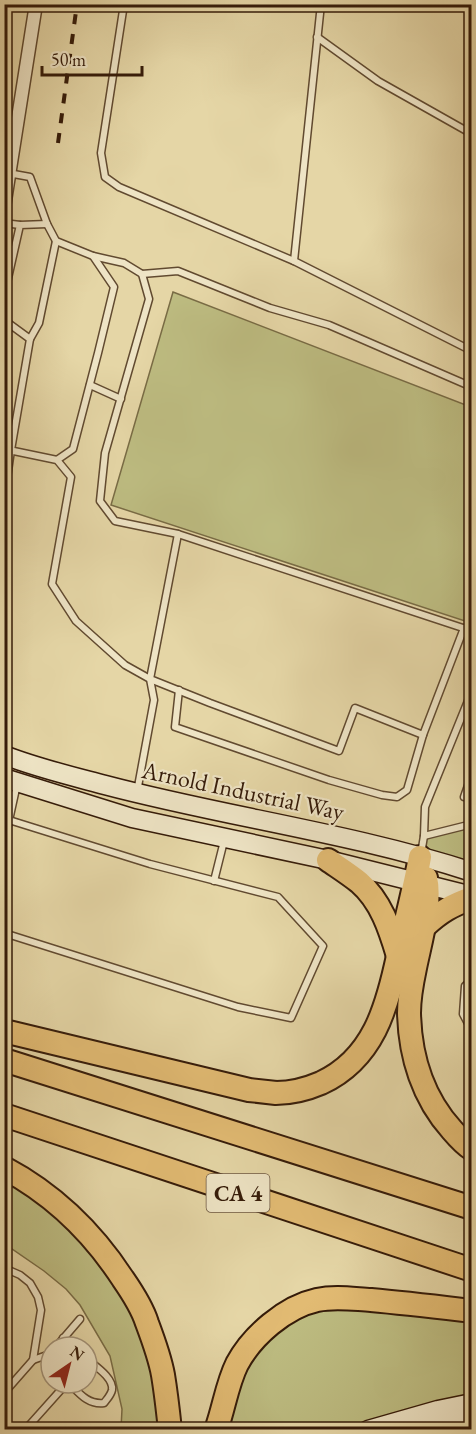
<svg xmlns="http://www.w3.org/2000/svg" width="476" height="1434" font-family="'EB Garamond',serif">
<rect width="100%" height="100%" fill="#e5d6a6"/>
<filter id="stains"><feTurbulence type="fractalNoise" baseFrequency=".00333" numOctaves="4"/><feColorMatrix values="0 0 0 0 .2 0 0 0 0 .09 0 0 0 0 .02 0 0 0 .5 -.17"/></filter>
<radialGradient id="worn" r=".72"><stop offset=".6" stop-color="#630" stop-opacity="0"/><stop offset="1" stop-color="#630" stop-opacity=".3"/></radialGradient>
<g fill="#bdbc81" stroke="#796c45" stroke-width="1.5">
<path d="M173 292 471 407V623L111 505Z"/>
<path d="M471 824V872L420 857 424 836Z"/>
<path d="M4 1168 131 1290 170 1429H121L122 1409 110 1356 80 1305 66 1289 44 1271 5 1244Z"/>
<path d="M298 1307 471 1311V1403L368 1430 231 1429 222 1414 236 1366Z"/>
</g>
<g fill="none" stroke-linecap="round" stroke-linejoin="round">
<g stroke="#614a30" stroke-width="9">
<g id="lane">
<path d="M124 4 101 153 105 177 119 187 294 261"/>
<path d="M321 4 294 261 472 351"/>
<path d="M317 37 378 81 472 134"/>
<path d="M8 173 30 177 47 224 56 241 93 256 114 287 98 353 73 449 57 460"/>
<path d="M4 223 20 225"/>
<path d="M93 256 124 263 142 274 149 299 105 453 100 501 115 521 178 534 472 631"/>
<path d="M142 274 178 271 270 308 329 325 472 387"/>
<path d="M4 296 20 225 47 224"/>
<path d="M4 320 30 339 11 450 4 499"/>
<path d="M30 339 39 323 56 241"/>
<path d="M90 385 121 399"/>
<path d="M4 449 57 460 71 477 52 584 76 621 125 665 150 679 154 700 137 792"/>
<path d="M178 534 150 679 210 703 339 751 355 708 423 735 464 628"/>
<path d="M179 690 175 727 329 780 382 795 397 797 407 790 423 735"/>
<path d="M472 774 464 797 472 794"/>
<path d="M424 836 472 824"/>
<path d="M4 843 17 784"/>
<path d="M421 854 424 836 425 807 472 691"/>
<path d="M214 881 224 841"/>
<path d="M4 933 238 1007 291 1018 323 946 278 897 150 864 9 820"/>
<path d="M472 979 465 986 463 1014 472 1031"/>
<path d="M4 1268 20 1275 30 1283 38 1297 41 1310 33 1360 4 1393"/>
<path d="M63 1338 74 1347"/>
<path d="M56 1347 80 1319"/>
<path d="M33 1360 50 1354 51 1355"/>
<path d="M69 1383C79 1393 88 1405 104 1403 107 1399 111 1395 112 1390 114 1378 95 1366 87 1359"/>
<path d="M25 1430 67 1383"/>
</g>
</g>
<g stroke="#614a30" stroke-width="15">
<path id="street" d="M4 207 36 4"/>
</g>
<g stroke="#351b09" stroke-width="21">
<g id="secondary">
<path d="M4 755C37 768 71 776 105 785 226 817 352 833 472 872"/>
<path d="M4 778 132 818 328 860 472 896"/>
<path d="M368 1430 438 1410 472 1403"/>
<path d="M415 1430 472 1417"/>
</g>
</g>
<g stroke="#351b09" stroke-width="26">
<g id="highway">
<path d="M328 860C338 867 349 874 359 882 381 901 390 929 398 956"/>
<path d="M426 878C432 902 420 943 415 968 412 982 409 998 409 1013 410 1056 423 1098 452 1130 458 1137 464 1144 472 1149"/>
<path d="M425 926C440 912 452 905 472 898"/>
<path d="M4 1031 249 1090C258 1091 267 1092 276 1093 291 1093 307 1089 321 1083 373 1059 387 1008 398 956 405 923 414 890 420 857"/>
<path d="M4 1060 472 1208"/>
<path d="M4 1115 472 1270"/>
<path d="M4 1168C53 1194 93 1233 123 1279 132 1292 142 1307 147 1323 153 1339 160 1358 163 1375 166 1393 168 1411 170 1430"/>
<path d="M216 1430C224 1408 227 1384 237 1364 252 1336 285 1307 317 1300 335 1296 353 1299 371 1300 405 1303 438 1307 472 1311"/>
</g>
</g>
<use href="#lane" stroke="#eee4c5" stroke-width="6"/>
<use href="#street" stroke="#eee4c5" stroke-width="12"/>
<use href="#secondary" stroke="#eee4c5" stroke-width="18"/>
<use href="#highway" stroke="#e2bb73" stroke-width="22"/>
<path stroke="#351b09" stroke-width="4" stroke-dasharray="10 10" stroke-linecap="butt" d="M58 143 77 4"/>
</g>
<g text-anchor="middle" stroke-width="4.5" stroke-linejoin="round" paint-order="stroke">
<rect fill="#eee4c5" stroke="#6c5741" stroke-width="1.5" x="206.5" y="1174" width="63" height="38" rx="4.5"/>
<g font-size="22" font-weight="bold" fill="#351b09">
<text x="238" y="1201">CA 4</text>
</g>
<g font-size="24" fill="#351b09" stroke="#eee4c5">
<text transform="translate(243 791) rotate(12)" y="8">Arnold Industrial Way</text>
</g>
</g>
<rect width="476" height="1434" fill="none" stroke="#e5d6a6" stroke-width="24"/>
<rect x="6" y="6" width="464" height="1422" fill="none" stroke="#351b09" stroke-width="3"/>
<rect x="12" y="12" width="452" height="1410" fill="none" stroke="#351b09" stroke-width="1.5"/>
<g transform="translate(69 1365) rotate(35)"><circle r="28" fill="#eee4c5" stroke="#a4947a" stroke-width="1.5"/>
<path d="M0-4.5L10 22L0 15L-10 22Z" fill="#8f2418"/>
<text y="-9" font-size="16" font-weight="bold" text-anchor="middle" fill="#351b09">N</text>
</g>
<path d="M42 66v9h100v-9" fill="none" stroke="#351b09" stroke-width="3"/>
<text x="51" y="66" font-size="18" fill="#351b09" stroke="#eee4c5" stroke-width="4.5" paint-order="stroke">50 m</text>
<rect width="100%" height="100%" filter="url(#stains)"/>
<rect width="100%" height="100%" fill="url(#worn)"/>
</svg>
